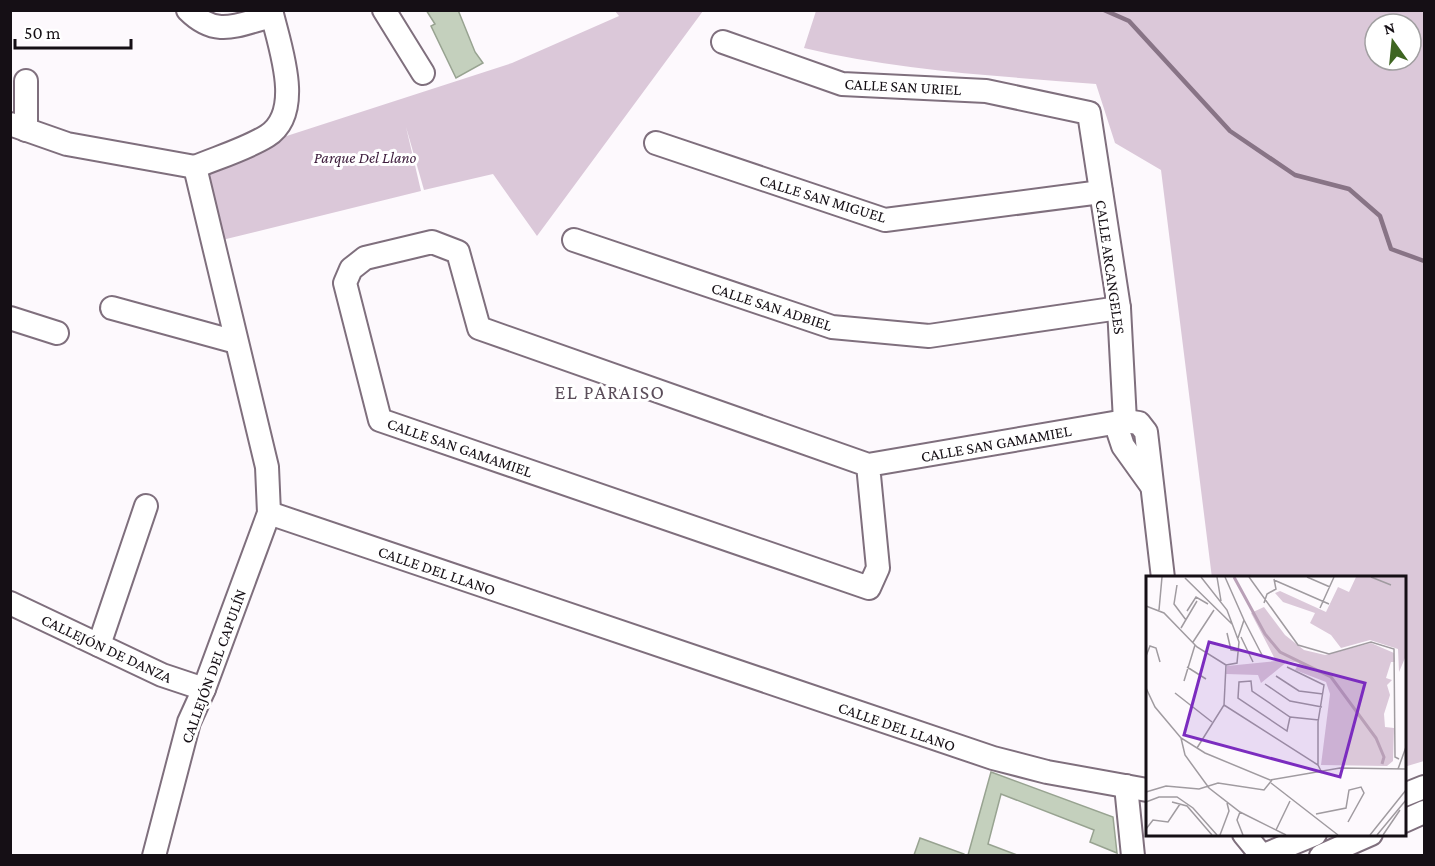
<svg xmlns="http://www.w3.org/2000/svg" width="1435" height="866" font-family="'Crimson Pro',serif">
<rect width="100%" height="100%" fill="#fdf9fd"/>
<g fill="#dbc8d9" fill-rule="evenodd">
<path d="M615 11H703L537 236 493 174 424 190 406 127 421 191 218 241 208 167 265 143 512 63 619 16Z"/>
<path d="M816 11H1424V761L1404 767V578H1212L1161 170 1115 143 1096 84C998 76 900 71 804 48ZM1375 24H1411V60H1375Z"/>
</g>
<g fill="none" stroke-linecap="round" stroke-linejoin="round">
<path stroke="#887486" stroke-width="4.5" d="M1104 10 1129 21 1230 131 1295 175 1349 189 1380 216 1391 249 1424 261"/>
</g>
<g fill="#c4d0bd" stroke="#98a391" stroke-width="1.5">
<path d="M426 10H458L475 52 483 63 456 78 431 26 435 24Z"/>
<path d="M991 772 1113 817 1117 853 1090 842 1094 830 1001 794 988 844 1017 855H968Z"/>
<path d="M920 838 964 854V855H914Z"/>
</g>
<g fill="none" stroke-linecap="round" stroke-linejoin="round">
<g stroke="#7f6f7d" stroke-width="26">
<g id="minor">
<path d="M188 10C217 39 238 24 272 16"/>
<path d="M384 10 423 73"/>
<path d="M723 42 842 84 986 91 1089 113 1119 308 1125 421 1118 431 1123 446 1151 485"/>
<path d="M10 124 67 144 195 167"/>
<path d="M26 130V81"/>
<path d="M656 143 885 220 1101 192"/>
<path d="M195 167C219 157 246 149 267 136 305 112 279 45 271 10"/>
<path d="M574 240 832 327 929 336 1119 308"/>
<path d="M112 308 236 342"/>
<path d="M10 318 57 333"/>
<path d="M868 465 878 568 869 588 380 420 345 283 351 269 365 258 432 242 458 252 479 328 868 465 1125 421 1139 423 1146 432 1163 578"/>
<path d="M269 513 993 758 1047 772 1147 790"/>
<path d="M10 603 162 675 204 689"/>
<path d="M99 645 146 506"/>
<path d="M1126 786 1133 856"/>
<path d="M1404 795 1424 787"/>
<path d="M1404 821 1424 812"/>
<path d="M1244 834 1262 856"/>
<path d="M154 856 189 722 204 689 269 513 267 467 195 167"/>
<path d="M1262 856 1315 834"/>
<path d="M1321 856 1371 834"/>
</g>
</g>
<use href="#minor" stroke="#fff" stroke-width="22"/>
</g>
<g text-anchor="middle" stroke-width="6" stroke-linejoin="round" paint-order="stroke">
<g font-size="16" fill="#150f15" stroke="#fff">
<text transform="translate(903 86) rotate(3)" y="6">CALLE SAN URIEL</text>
<text transform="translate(823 198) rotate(17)" y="6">CALLE SAN MIGUEL</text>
<text transform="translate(1111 267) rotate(82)" y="6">CALLE ARCANGELES</text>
<text transform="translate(772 306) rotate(18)" y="6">CALLE SAN ADBIEL</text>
<text transform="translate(996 443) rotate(-10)" y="6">CALLE SAN GAMAMIEL</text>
<text transform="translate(460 447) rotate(19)" y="6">CALLE SAN GAMAMIEL</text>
<text transform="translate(437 570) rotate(19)" y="6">CALLE DEL LLANO</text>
<text transform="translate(107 648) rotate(25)" y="6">CALLEJÓN DE DANZA</text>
<text transform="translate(213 666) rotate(-70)" y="6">CALLEJÓN DEL CAPULÍN</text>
<text transform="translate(897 726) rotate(19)" y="6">CALLE DEL LLANO</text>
</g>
<g font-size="16" font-style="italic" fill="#3d1c3c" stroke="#fff">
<text x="365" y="163">Parque Del Llano</text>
</g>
<g font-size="20" letter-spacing="1.5" fill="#5b4d5a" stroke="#fff">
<text x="610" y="399">EL PARAISO</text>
</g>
</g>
<g transform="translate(1146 576)">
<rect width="260" height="260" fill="#fdf9fd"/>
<path d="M210 1H259V82L253 96 252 73 224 64 195 72 185 59 164 47 169 37 137 26 129 17 134 15 180 36 192 11 203 16ZM118 31 139 59 158 74 179 79 225 67 248 77 249 86H245L240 102 246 104 241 109 244 119 238 138 239 151 248 152 247 185 241 190 175 189 184 118 180 106 149 94 153 87 142 85 115 107 112 99 80 98 81 90 130 85 105 37Z" fill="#dbc8d9"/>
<path fill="none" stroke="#b9a0b7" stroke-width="3" d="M88 1 119 58 134 76 185 101 230 162 238 181 236 188"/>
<path fill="none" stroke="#a09ba0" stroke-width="1.5" d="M55 1 81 34 93 66 91 87 80 89M71 1 75 25M79 1 98 44 92 62M103 1 152 69 183 78 225 66 248 73 249 181 253 183M161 1 184 11M225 1 245 9M39 2 86 48M128 4 183 28M31 9 28 28 40 44M118 27 121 18 130 13 128 3M0 30 18 37 51 71 80 89M174 32 188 1M13 34 16 1M41 35 50 21 62 28M98 44 117 81M35 52 51 25M81 57 85 74 93 75M95 61 107 86M47 66 68 34M0 80 4 70 10 72 14 86M41 91 60 103M141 91 178 109 172 146V189M130 100 153 115 177 118M38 105 49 69M119 108 144 125 176 131M0 112 9 131 35 162 59 177 124 204 194 192 260 193M29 117 66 146M78 129 172 189 176 197M144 141 141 155 92 122 93 106 105 105 106 115 144 141 173 144M35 162 39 179 63 212 94 236 140 259M51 172 78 129 80 89M252 193 260 171M125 207 192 259M0 216 20 210 53 213 72 207 118 214 126 204M0 226 13 221H31L47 232 71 259M26 226 41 230 66 259M94 236 91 244 97 259M170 238 200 232 203 214 215 211 218 217 202 246M0 253 7 244 22 246 34 228M130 254 144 225M74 259 83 235 81 227M224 259 260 214M231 259 260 224M237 259 254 234"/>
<path fill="#7b2cbf" fill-opacity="0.15" stroke="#7b2cbf" stroke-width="3" d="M63 66 219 107 194 201 38 159Z"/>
<rect width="260" height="260" fill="none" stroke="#150f15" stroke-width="3"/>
</g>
<rect width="1435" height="866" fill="none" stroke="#150f15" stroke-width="24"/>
<g transform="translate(1393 42) rotate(345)"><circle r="28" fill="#ffffff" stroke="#a19fa1" stroke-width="1.5"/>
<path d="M0-4.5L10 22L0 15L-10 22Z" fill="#3e6521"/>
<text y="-9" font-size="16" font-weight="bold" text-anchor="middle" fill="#150f15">N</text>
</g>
<path d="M15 39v9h116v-9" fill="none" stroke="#150f15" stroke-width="3"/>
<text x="24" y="39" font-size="18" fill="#150f15" stroke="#ffffff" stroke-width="4.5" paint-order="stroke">50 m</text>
</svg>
